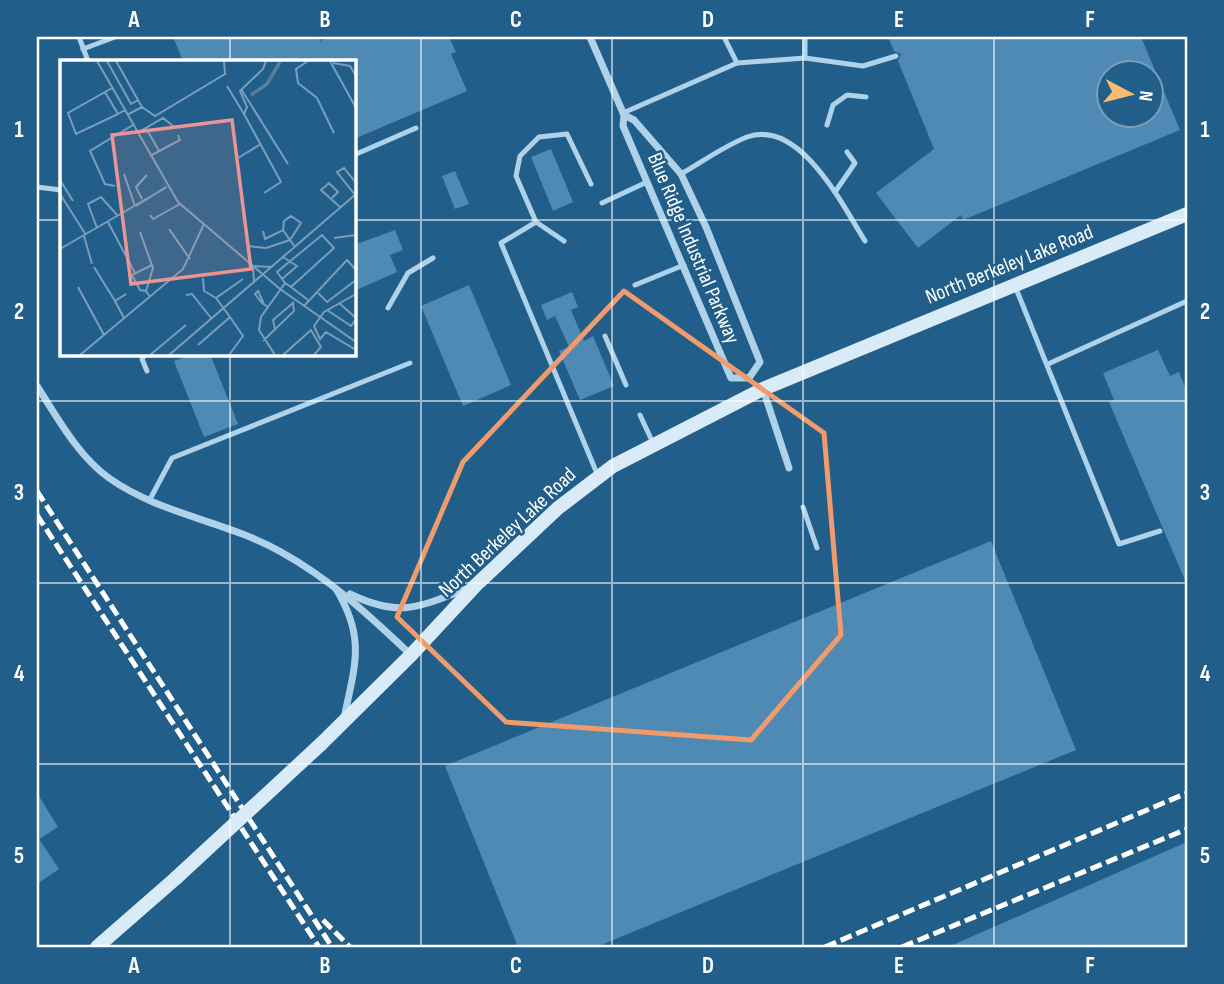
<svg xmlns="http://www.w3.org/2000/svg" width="1224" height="984" font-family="'Sofia Sans Condensed',sans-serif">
<rect width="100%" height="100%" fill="#225e8a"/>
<g fill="#4f8ab4" fill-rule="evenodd">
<path d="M173 37H318L320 41 329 37H449L456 52 451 54 467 91 354 139V61H183Z"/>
<path d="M888 37H1141L1180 130 963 220 961 215 918 248 876 193 934 149 898 61 901 54 894 51ZM1109 74H1151V116H1109Z"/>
<path d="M551 149 573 202 553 211 531 157Z"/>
<path d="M455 171 469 204 455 209 442 176Z"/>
<path d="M395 230 403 250 390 255 397 272 354 291V245Z"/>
<path d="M469 285 511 385 463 406 421 306Z"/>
<path d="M572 292 578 307 571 310 584 341 593 336 614 386 580 400 559 351 569 347 555 316 547 320 541 305Z"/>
<path d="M1158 350 1170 376 1179 372 1187 392V585L1109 402 1114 400 1103 373Z"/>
<path d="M193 354H210L238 424 204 437 174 361Z"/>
<path d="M991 541 1076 750 596 947H518L445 766Z"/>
<path d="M37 793 58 827 39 839 59 869 37 884Z"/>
<path d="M1187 842V947H948Z"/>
</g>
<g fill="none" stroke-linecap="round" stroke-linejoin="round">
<g stroke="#afd2eb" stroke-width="5">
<path d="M79 37 88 61"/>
<path d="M724 37 737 63"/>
<path d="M805 37V58"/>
<path d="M83 49 115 37"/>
<path d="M623 113 737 63 805 58 863 66 896 56"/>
<path d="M827 125 833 105 847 95 866 97"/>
<path d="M354 155 416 128"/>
<path d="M681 174C702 162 724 146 747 137 800 118 843 206 865 241"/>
<path d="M37 187 61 190"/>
<path d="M835 192 855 163 847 152"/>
<path d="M602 203 647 182"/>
<path d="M536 222 501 243 598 476"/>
<path d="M564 241 536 222 516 176 520 156 539 137 567 134 591 184"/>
<path d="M635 285 684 265"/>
<path d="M1015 286 1119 544 1160 531"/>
<path d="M388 308 408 273 433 258"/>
<path d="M605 336 626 385"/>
<path d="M146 354 142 359 147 371"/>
<path d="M1048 364 1187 301"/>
<path d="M640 415 653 443"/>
<path d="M149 501 172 458 410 363"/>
<path d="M803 507 817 548"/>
</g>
<g stroke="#afd2eb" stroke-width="7">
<path d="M590 37 624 115 623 126 731 378H749"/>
<path d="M624 115 634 120 681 174 706 227 760 362 749 378"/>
<path d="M37 386C57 417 78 456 109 478 161 515 227 521 281 552 330 579 370 616 411 655"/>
<path d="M763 389 789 468"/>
<path d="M336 589C366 638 355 665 344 718"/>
<path d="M350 594C402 619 420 606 471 587"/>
</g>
<g stroke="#daebf8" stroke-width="14">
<path d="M321 744 411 655 476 585 558 508 613 466 763 389 1187 214"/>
<path d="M97 947 176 878"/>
</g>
<g stroke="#fff" stroke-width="5" stroke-dasharray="12 5" stroke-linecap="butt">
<path d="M37 491 332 947"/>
<path d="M37 515 319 947"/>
<path d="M323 920 350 947"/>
<path d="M825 947 1187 793"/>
<path d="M902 947 1187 829"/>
</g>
<path stroke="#daebf8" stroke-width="14" d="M176 878 321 744"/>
</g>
<path fill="none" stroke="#f19b6d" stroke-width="5" stroke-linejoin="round" d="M624 291 824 433 841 635 751 740 506 722 397 617 463 462Z"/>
<path fill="none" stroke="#fff" stroke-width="2" stroke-opacity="0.55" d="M230 37V61M421 37V947M612 37V947M803 37V947M994 37V947M37 220H61M354 220H1187M230 354V947M37 401H1187M37 583H1187M37 764H1187"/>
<g text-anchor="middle" stroke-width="5" stroke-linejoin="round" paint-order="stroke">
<g font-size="21" fill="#fff" stroke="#225e8a">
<text transform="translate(694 248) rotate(67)" y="7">Blue Ridge Industrial Parkway</text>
<text transform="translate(1009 264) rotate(-22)" y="7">North Berkeley Lake Road</text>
<text transform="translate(507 532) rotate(-43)" y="7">North Berkeley Lake Road</text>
</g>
</g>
<g transform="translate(60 60)">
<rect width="296" height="296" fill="#225e8a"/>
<path fill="none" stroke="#547f9d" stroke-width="3.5" d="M191 35 207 24 220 2"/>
<path fill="none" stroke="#7a9eb9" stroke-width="2" d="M37 1 118 142 220 229 296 282M47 1 71 44 78 40M56 1 82 47 67 55M248 1 236 9 238 23 257 38 274 73M270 1 296 48M273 3 290 6 296 16M167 26 184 54M52 28 45 32 58 54 65 50M181 29 228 104M45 32 8 53 16 74 58 54M82 47 95 56 165 14 164 1M86 68 99 91M77 73 103 58 113 66M90 96 120 80 118 75M178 98 201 84M64 114 75 146M0 120 13 141M55 126 45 124 30 91 73 65M204 133 221 122 184 54 187 47 180 31 203 9 206 1M0 134 26 175M295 135 277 112 284 108 296 123M272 138 278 132 269 123 261 130 281 148M82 139 76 127 87 115M76 146 106 127M90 155 93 159 120 144M48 162 75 213M37 168 28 144 41 137 58 156M109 169 130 199M203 171 205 179 223 170 230 180 241 163 231 156 224 161 223 170M80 172 93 208 86 231 90 237M24 176 32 204M274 178 296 175M188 186 206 188 230 180 235 187M0 189 107 127M34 207 55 241M143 218 144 231 156 238M222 219 237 206 223 197M194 222 193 206 211 207M18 227 44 275M231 227 248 240M86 231 80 230 72 215 92 205M258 233 267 242 296 220M296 234 264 252 254 266 260 279 266 272 296 290M126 235 132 234 151 258M279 243 296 258M204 244 198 231 195 234 202 243 208 247M244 246 287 200 296 210M267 250 291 266 296 259M64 258 55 241 66 234M203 281 234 251 233 243 213 260 215 269M138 285 170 257 156 238 183 219M20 295 123 209 144 164M90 295 126 265M109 295 296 134M169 295 183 276 170 257M215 295 199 270 201 257 225 223 217 212 262 175 274 188 231 227 225 223M223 295 251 270 261 287 254 295"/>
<path fill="#ea9494" fill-opacity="0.15" stroke="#ea9494" stroke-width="3.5" d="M172 60 191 209 71 224 52 75Z"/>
<rect width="296" height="296" fill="none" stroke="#fff" stroke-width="3.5"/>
</g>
<rect width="1224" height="984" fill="none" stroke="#225e8a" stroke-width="77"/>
<g transform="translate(1130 94) rotate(97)"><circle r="33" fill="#225e8a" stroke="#7a9eb9" stroke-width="2"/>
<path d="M0-5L12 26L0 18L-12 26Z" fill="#f7bd70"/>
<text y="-10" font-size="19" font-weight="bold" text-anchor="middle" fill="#ffffff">N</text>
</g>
<rect x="38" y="38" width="1148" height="908" fill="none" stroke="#fff" stroke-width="2.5"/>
<g font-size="23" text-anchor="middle" font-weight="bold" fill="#fff">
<text x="134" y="27">A</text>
<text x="325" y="27">B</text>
<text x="516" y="27">C</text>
<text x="708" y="27">D</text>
<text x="899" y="27">E</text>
<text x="1090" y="27">F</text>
<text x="19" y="137">1</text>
<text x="1205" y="137">1</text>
<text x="19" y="319">2</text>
<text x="1205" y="319">2</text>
<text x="19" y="500">3</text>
<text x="1205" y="500">3</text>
<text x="19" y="681">4</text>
<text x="1205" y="681">4</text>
<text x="19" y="863">5</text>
<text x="1205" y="863">5</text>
<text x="134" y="973">A</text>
<text x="325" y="973">B</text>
<text x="516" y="973">C</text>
<text x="708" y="973">D</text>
<text x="899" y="973">E</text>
<text x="1090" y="973">F</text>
</g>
</svg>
